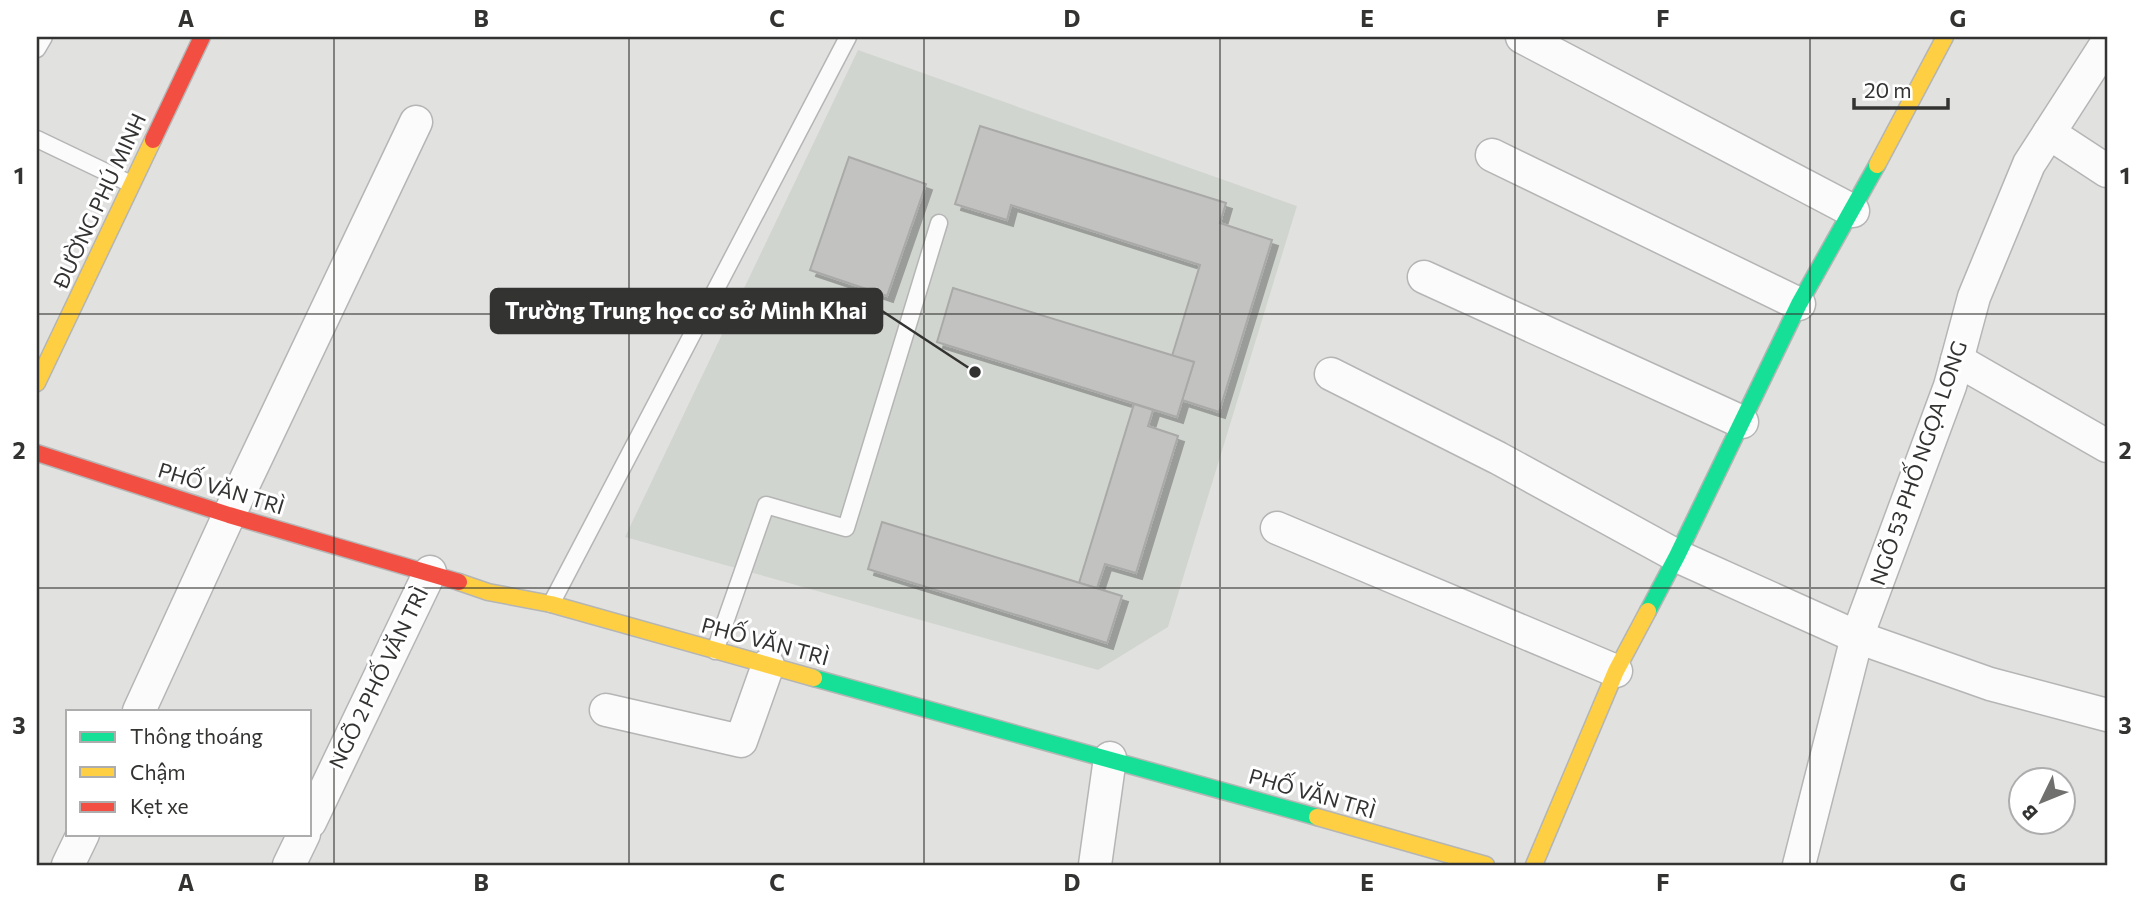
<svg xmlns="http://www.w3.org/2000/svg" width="2144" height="902" font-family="Commissioner,sans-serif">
<defs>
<filter id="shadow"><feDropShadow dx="6" dy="6" stdDeviation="0" flood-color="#0004"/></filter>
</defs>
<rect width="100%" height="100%" fill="#e1e2e0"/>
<path fill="#d1d5cf" d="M858 50 1297 206 1168 627 1098 670 625 537Z"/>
<g fill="#c2c3c1" stroke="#a9aaa8" stroke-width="2" filter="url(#shadow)">
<path d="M980 126 1226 203 1220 223 1272 240 1219 412 1182 400 1194 362 1172 356 1200 265 1011 205 1007 220 955 204Z"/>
<path d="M849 157 926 184 887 296 810 270Z"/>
<path d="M953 288 1194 362 1177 417 937 342Z"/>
<path d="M1134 404 1153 410 1148 426 1178 436 1136 573 1105 564 1097 588 1079 583Z"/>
<path d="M882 522 1122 596 1107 643 868 569Z"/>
</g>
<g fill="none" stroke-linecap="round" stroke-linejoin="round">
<g stroke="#b4b5b4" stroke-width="19">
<g id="lane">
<path d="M37 49 44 37"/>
<path d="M37 139 131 184"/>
<path d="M551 604 848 37"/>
<path d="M715 651 766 505 846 528 939 223"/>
</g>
</g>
<g stroke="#b4b5b4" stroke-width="35">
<g id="street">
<path d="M1522 37 1853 211"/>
<path d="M2049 133 2107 171"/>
<path d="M1492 155 1799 304"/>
<path d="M1424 277 1742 422"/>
<path d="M1957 360 2107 446"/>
<path d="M1331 374 1498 458 1677 556 1857 637 1990 684 2107 715"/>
<path d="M1277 528 1616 671"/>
<path d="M606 710 741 741 768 665"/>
<path d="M139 711 229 515 416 122"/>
<path d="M310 822 430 572"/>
<path d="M68 865 83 834"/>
<path d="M289 865 304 834"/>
<path d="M1095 865 1110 758"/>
<path d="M1799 865 1857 637 1950 386 1974 297 2029 164 2107 43"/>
</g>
</g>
<g stroke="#b4b5b4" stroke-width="19">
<g id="fast">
<path d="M1648 611 1677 556 1799 304 1877 165"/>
<path d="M814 678 1317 817"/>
</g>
</g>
<g stroke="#b4b5b4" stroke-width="19">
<g id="slow">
<path d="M1877 165 1945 37"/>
<path d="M37 383 153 140"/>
<path d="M459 582 488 592 551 604 814 678"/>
<path d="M1317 817 1486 865"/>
<path d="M1534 865 1616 671 1648 611"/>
</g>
</g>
<g stroke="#b4b5b4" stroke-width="19">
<g id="jam">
<path d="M153 140 202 37"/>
<path d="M37 453 229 515 459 582"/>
</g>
</g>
<use href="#lane" stroke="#fafbfa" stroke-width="16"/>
<use href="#street" stroke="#fafbfa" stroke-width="32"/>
<use href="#fast" stroke="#16e098" stroke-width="16"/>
<use href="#slow" stroke="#ffcf43" stroke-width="16"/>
<use href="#jam" stroke="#f24e42" stroke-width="16"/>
</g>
<path fill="none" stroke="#333332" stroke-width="2" stroke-opacity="0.55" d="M334 37V865M629 37V865M924 37V865M1220 37V865M1515 37V865M1810 37V865M37 314H2107M37 588H2107"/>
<g text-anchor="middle" stroke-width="6" stroke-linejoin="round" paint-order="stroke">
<g font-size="21" fill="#333332" stroke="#fff">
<text transform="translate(100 201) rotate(-65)" y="7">ĐƯỜNG PHÚ MINH</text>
<text transform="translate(1919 463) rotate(-71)" y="7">NGÕ 53 PHỐ NGỌA LONG</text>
<text transform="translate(221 489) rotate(17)" y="7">PHỐ VĂN TRÌ</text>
<text transform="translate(765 642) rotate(15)" y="7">PHỐ VĂN TRÌ</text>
<text transform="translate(379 678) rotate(-64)" y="7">NGÕ 2 PHỐ VĂN TRÌ</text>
<text transform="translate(1312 794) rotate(16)" y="7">PHỐ VĂN TRÌ</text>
</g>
</g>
<path fill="none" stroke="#333332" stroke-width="2.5" d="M975 372L882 311"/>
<circle fill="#333332" stroke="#fff" stroke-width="2.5" cx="975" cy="372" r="7"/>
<rect fill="#333332" stroke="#333332" stroke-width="2.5" x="491" y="289" width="391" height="44" rx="7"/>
<g font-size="23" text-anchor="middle" font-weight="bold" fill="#fff">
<text x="686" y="319">Trường Trung học cơ sở Minh Khai</text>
</g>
<rect width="2144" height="902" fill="none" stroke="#ffffff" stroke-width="77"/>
<rect x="66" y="710" width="245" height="126" fill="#ffffff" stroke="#adadad" stroke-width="2"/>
<rect x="80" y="732" width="35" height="10" fill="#16e098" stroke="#adadad" stroke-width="2"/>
<text x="130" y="744" font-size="21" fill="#333332">Thông thoáng</text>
<rect x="80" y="767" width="35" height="10" fill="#ffcf43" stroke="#adadad" stroke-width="2"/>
<text x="130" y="780" font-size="21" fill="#333332">Chậm</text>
<rect x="80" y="802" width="35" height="10" fill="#f24e42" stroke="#adadad" stroke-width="2"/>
<text x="130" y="814" font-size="21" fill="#333332">Kẹt xe</text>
<g transform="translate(2042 801) rotate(227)"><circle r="33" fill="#ffffff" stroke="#adadad" stroke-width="2"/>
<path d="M0-5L12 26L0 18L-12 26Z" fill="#70706f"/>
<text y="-10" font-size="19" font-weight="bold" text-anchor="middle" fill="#333332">B</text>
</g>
<path d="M1854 98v10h94v-10" fill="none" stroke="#333332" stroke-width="3.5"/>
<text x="1864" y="98" font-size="21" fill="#333332" stroke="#ffffff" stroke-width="5" paint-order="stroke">20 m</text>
<rect x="38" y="38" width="2068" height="826" fill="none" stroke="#333332" stroke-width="2.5"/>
<g font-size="23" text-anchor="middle" font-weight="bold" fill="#333332">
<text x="186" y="27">A</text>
<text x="481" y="27">B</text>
<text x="777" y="27">C</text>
<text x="1072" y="27">D</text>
<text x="1367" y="27">E</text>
<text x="1663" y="27">F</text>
<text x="1958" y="27">G</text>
<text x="19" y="184">1</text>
<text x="2125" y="184">1</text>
<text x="19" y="459">2</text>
<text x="2125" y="459">2</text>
<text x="19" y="734">3</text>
<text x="2125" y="734">3</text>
<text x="186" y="891">A</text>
<text x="481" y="891">B</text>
<text x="777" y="891">C</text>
<text x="1072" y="891">D</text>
<text x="1367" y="891">E</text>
<text x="1663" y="891">F</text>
<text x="1958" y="891">G</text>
</g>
</svg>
